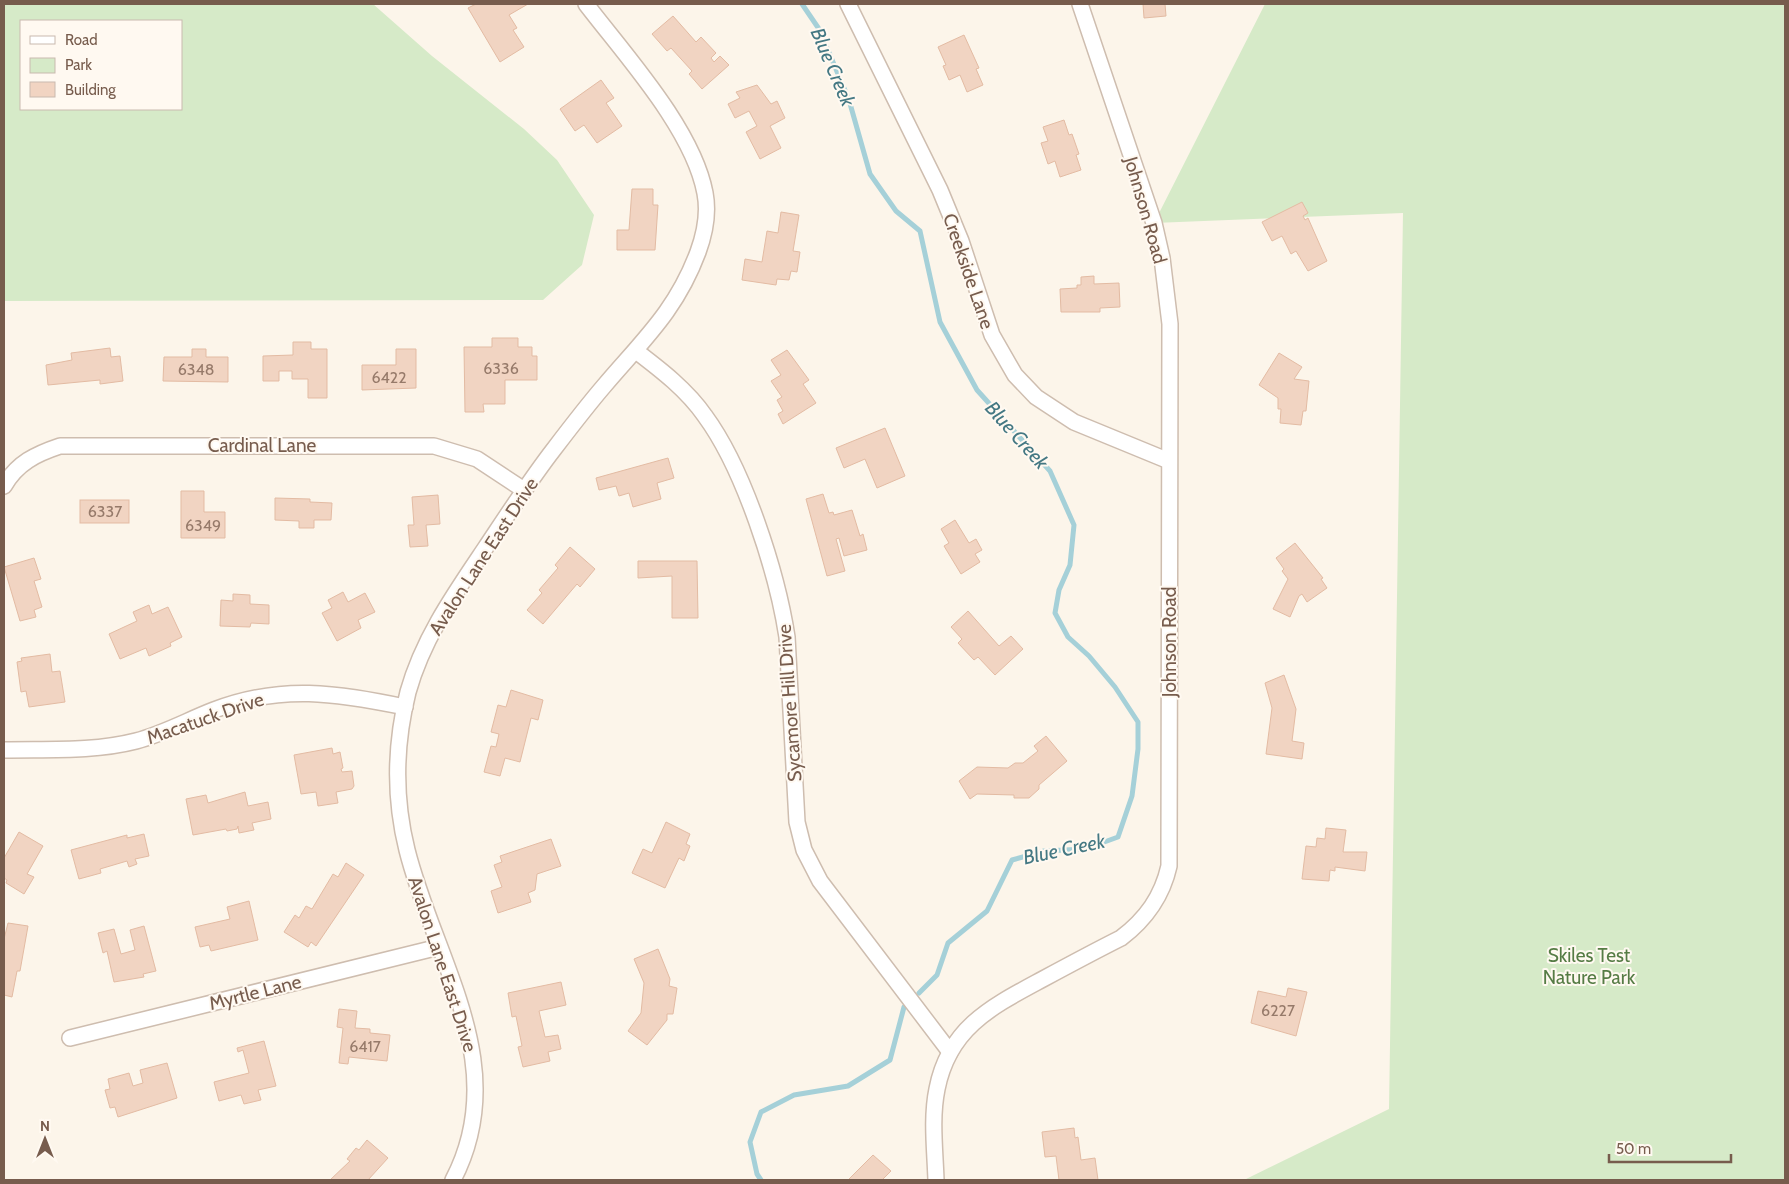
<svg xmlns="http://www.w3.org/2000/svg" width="1789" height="1184" font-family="Cabin,sans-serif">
<rect width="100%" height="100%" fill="#fcf5ea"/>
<g fill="#d6eac8" fill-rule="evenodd">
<path d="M4 4H373L432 56 524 129 557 160 594 215 582 265 543 300 4 301ZM21 21H181V109H21Z"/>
<path d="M1265 4H1785V1180H1244L1389 1109 1403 213 1154 223Z"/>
</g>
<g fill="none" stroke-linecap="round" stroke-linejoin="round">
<g stroke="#a5d0d8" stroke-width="5">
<path d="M802 4 819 29 849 100 870 174 896 211 920 231 940 322 977 390 1050 471 1074 525 1070 565 1059 590 1055 613 1068 637 1089 656 1115 687 1138 722V749L1132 796 1118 837 1085 849 1044 851 1012 860 987 911 948 943 937 975 919 993"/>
<path d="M761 1180 757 1174 750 1142 761 1112 794 1095 848 1086 890 1060 904 1007"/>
</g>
</g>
<g fill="#f1d4c2" stroke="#e3bba3">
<path d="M476 4H528L509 15 517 28 513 30 524 47 500 62 468 8Z"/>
<path d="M1143 4H1165L1166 16 1144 18Z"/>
<path d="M673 16 696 42 701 37 716 53 711 58 714 62 720 56 729 65 702 89 689 74 692 71 671 48 667 51 652 34Z"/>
<path d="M964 35 979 68 976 69 983 85 967 92 960 75 949 80 943 66 946 65 938 47Z"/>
<path d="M601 80 614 98 606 103 622 126 597 143 584 125 575 131 560 109Z"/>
<path d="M757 85 771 104 777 101 785 118 770 126 781 148 760 159 746 132 757 126 749 111 735 118 728 104 740 98 736 92Z"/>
<path d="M1064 120 1069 135 1072 134 1079 154 1076 155 1081 170 1060 177 1055 161 1048 164 1041 143 1048 141 1043 127Z"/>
<path d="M632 189H653V205H658L655 250H617V230H629Z"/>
<path d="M1302 202 1308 213 1303 216 1305 220 1308 218 1327 261 1308 271 1296 251 1291 254 1282 236 1272 241 1262 222Z"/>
<path d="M781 212 799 215 793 251 800 252 797 272 791 271 789 280 777 279 776 285 742 280 745 259 762 262 767 231 778 233Z"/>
<path d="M1094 276V284L1119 283 1120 307 1100 308V312H1061L1060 289 1077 288V285H1081V277Z"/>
<path d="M492 338H518V347H532V356H537V380H505V404H483L484 412H465L464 347H492Z"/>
<path d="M293 342H311V349H327V398H308V379H292V371H279V381H263V356L293 355Z"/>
<path d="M110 348 111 357 120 356 123 381 100 384V380L48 385 46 365 72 360 71 353Z"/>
<path d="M192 349H206V357H228V382L163 381 164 357H192Z"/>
<path d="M396 349H416V388L362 390V365H396Z"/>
<path d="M787 350 809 380 803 384 816 403 783 424 778 414 783 411 777 400 782 397 771 381 781 375 771 360Z"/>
<path d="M1279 353 1302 367 1294 379 1309 381 1306 411H1303L1301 425 1280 423 1281 409H1278V398L1259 385Z"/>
<path d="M885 428 905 476 877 488 865 459 844 468 836 448Z"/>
<path d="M668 458 674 478 657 483 661 499 633 507 629 493 619 496 616 486 599 490 596 478Z"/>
<path d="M181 491H204V512H225V538H181Z"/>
<path d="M823 494 829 513 833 512 834 515 852 510 860 536 863 534 867 550 844 556 839 538 836 539 845 571 827 576 806 499Z"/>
<path d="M438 495 440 524 426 525 428 546 410 547 408 525H414L412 497Z"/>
<path d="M275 498 310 499V502L332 503 331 520H314V528H299V521L275 520Z"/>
<rect x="80" y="500" width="49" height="23"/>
<path d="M955 520 969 543 976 539 982 550 975 554 980 562 961 574 944 546 949 543 941 529Z"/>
<path d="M1295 543 1323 578 1321 579 1327 588 1307 602 1302 594 1299 596 1290 617 1273 609 1288 579 1282 571 1284 569 1276 558Z"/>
<path d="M570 547 595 569 580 587 577 584 543 624 527 610 542 593 539 590 558 568 555 565Z"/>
<path d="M34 558 41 579 34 581 42 607 34 610 36 617 20 621 4 567Z"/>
<path d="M638 561H697L698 618H672V576L638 578Z"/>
<path d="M343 592 348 602 365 593 375 612 358 620 361 628 337 641 322 613 332 608 328 600Z"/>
<path d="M233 594 250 595V604L269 605V624L251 623 250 627 220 626 221 600 233 601Z"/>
<path d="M149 605 152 614 168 607 182 637 170 643 171 646 149 656 146 648 120 659 109 634 137 621 133 612Z"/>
<path d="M968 611 999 646 1011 636 1023 649 995 675 978 657 974 660 958 643 962 639 951 627Z"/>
<path d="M50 654 52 672 60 671 65 702 29 707 26 691 21 692 17 662 22 661 21 658Z"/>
<path d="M1284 675 1296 709 1292 741 1304 743 1302 759 1266 754 1272 708 1265 683Z"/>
<path d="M511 690 543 700 538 720 531 718 520 762 505 758 500 776 484 772 491 746 496 747 499 734 491 732 498 705 506 707Z"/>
<path d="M1046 736 1067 761 1039 785V789L1029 798H1014V795L977 794 970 799 959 781 977 767 1008 768 1015 763H1023L1038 751 1034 746Z"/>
<path d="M332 748 333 754 340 752 343 768 341 769 342 772 352 771 354 786 352 789 336 792 338 803 318 806 316 792 301 794 294 755Z"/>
<path d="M245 792 248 806 268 802 271 819 252 823 254 830 239 833 238 826 237 829 227 831 226 829 193 835 186 799 206 795 208 803Z"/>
<path d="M666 822 690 834 686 844 690 846 684 861 679 858 665 888 632 873 643 849 652 853Z"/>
<path d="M1326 828 1346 830 1343 852H1367L1365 871 1335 867V871L1330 870 1329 881 1302 879 1306 846 1316 847 1317 838 1325 839Z"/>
<path d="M19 832 43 846 27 874 34 877 24 894 6 883 7 880 4 878V858Z"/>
<path d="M144 834 149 856 135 859 137 864 129 867 127 861 100 869 101 873 79 879 71 850 127 835V838Z"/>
<path d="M551 839 561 866 537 874 535 890 528 893 531 902 498 913 491 891 502 887 494 865 502 862 500 856Z"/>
<path d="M346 863 364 875 316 946 311 942 308 947 284 932 295 915 299 918 306 906 312 909 333 874 338 877Z"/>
<path d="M249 901 258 940 211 951 209 945 200 947 195 927 230 919 227 907Z"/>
<path d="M8 923 28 926 20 971H17L12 997 4 995V939Z"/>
<path d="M144 926 156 971 143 974 144 977 114 982 107 951 103 953 98 933 114 929 121 954 135 950 130 930Z"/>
<path d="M658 949 670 979 669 986 677 988 673 1014H667V1020L647 1045 628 1031 641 1013 644 983 634 959Z"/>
<path d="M561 982 566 1005 539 1011 545 1037 558 1035 561 1049 548 1052 550 1061 523 1067 518 1047 522 1046 516 1016 512 1017 508 993Z"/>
<path d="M1288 988 1307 992 1296 1036 1251 1023 1258 991 1286 997Z"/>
<path d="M339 1009 357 1011 355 1028 370 1029V1033L390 1035 387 1061 349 1057 348 1064 339 1063 343 1028 337 1027Z"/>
<path d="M264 1041 276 1086 258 1090 261 1100 244 1104 241 1095 219 1101 214 1082 249 1073 243 1050 238 1052 237 1048Z"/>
<path d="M167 1063 177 1098 118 1117 115 1107 110 1108 105 1090 110 1089 108 1079 129 1073 133 1086 143 1083 140 1070Z"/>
<path d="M1074 1128 1075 1138 1078 1137 1081 1160 1095 1158 1098 1180H1059L1056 1156 1045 1157 1042 1132Z"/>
<path d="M367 1140 388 1158 368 1180H330L350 1161 347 1159 356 1148 359 1150Z"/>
<path d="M873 1155 891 1171 882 1180H848Z"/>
</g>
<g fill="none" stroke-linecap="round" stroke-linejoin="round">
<g stroke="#cebdaf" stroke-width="18">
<g id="minor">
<path d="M848 4 940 190 961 241 992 335 1015 375 1036 397 1074 422 1169 461"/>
<path d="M636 351C661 370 687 390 705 416 744 469 777 572 787 637L797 822 804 850 820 881 950 1052"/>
<path d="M4 486C17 463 36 454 60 446H434L477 459 524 490"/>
<path d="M4 750C48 749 93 752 136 741 163 734 188 720 214 710 282 684 336 693 405 707"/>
<path d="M70 1038 439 947"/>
<path d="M453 1180C513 1065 435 962 407 850 394 798 395 744 408 692 423 638 455 593 486 547 508 514 530 480 554 449 570 428 586 407 604 386 643 340 676 311 698 252 705 233 709 214 705 193 693 129 625 55 586 4"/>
<path d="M936 1180C935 1150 931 1118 937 1089 949 1027 993 1006 1043 979 1069 965 1095 951 1121 938 1146 919 1162 897 1169 866L1170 324 1162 258 1154 223 1080 4"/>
</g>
</g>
<use href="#minor" stroke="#fff" stroke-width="15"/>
</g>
<g text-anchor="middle" stroke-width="4" stroke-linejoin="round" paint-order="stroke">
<g font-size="16" fill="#967a6a">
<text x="501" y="374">6336</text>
<text x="196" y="375">6348</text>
<text x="389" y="383">6422</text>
<text x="105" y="517">6337</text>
<text x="203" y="531">6349</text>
<text x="1278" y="1016">6227</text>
<text x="365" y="1052">6417</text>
</g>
<g font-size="19" fill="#775c4d" stroke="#fff9f1">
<text transform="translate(1146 210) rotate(74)" y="7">Johnson Road</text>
<text transform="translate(969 271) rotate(71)" y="7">Creekside Lane</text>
<text x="262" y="452">Cardinal Lane</text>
<text transform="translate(483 556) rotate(-57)" y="7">Avalon Lane East Drive</text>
<text transform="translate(1169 642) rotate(-90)" y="7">Johnson Road</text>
<text transform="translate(789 703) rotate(-94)" y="7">Sycamore Hill Drive</text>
<text transform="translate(205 718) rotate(-19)" y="7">Macatuck Drive</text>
<text transform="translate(443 964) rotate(72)" y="7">Avalon Lane East Drive</text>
<text transform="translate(255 992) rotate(-14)" y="7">Myrtle Lane</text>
</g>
<g font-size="19" fill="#567c45" stroke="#fff9f1">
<text x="1589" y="962">Skiles Test<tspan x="1589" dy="22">Nature Park</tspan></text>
</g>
<g font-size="20" font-style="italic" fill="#447883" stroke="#fff9f1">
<text transform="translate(833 67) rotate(67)" y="7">Blue Creek</text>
<text transform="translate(1017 435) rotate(48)" y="7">Blue Creek</text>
<text transform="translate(1064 849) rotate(-12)" y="7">Blue Creek</text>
</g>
</g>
<rect width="1789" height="1184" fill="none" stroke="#775c4d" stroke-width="10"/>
<rect x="20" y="20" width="162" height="90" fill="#fff9f1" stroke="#c9baaf"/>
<rect x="30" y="36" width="25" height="8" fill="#ffffff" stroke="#c9baaf"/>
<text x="65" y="45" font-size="15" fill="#775c4d">Road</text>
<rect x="30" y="58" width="25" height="15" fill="#d6eac8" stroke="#c9baaf"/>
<text x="65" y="70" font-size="15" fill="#775c4d">Park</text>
<rect x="30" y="82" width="25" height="15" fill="#f1d4c2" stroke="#c9baaf"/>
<text x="65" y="95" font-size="15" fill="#775c4d">Building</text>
<g transform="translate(45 1139)" stroke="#fff9f1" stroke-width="4" paint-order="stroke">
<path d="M0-4L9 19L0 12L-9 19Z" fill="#775c4d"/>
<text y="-8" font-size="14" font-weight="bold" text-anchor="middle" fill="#775c4d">N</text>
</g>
<path d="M1609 1154v8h122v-8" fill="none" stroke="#775c4d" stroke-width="2.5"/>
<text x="1616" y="1154" font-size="15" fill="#775c4d" stroke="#fff9f1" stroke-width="4" paint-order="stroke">50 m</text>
</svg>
